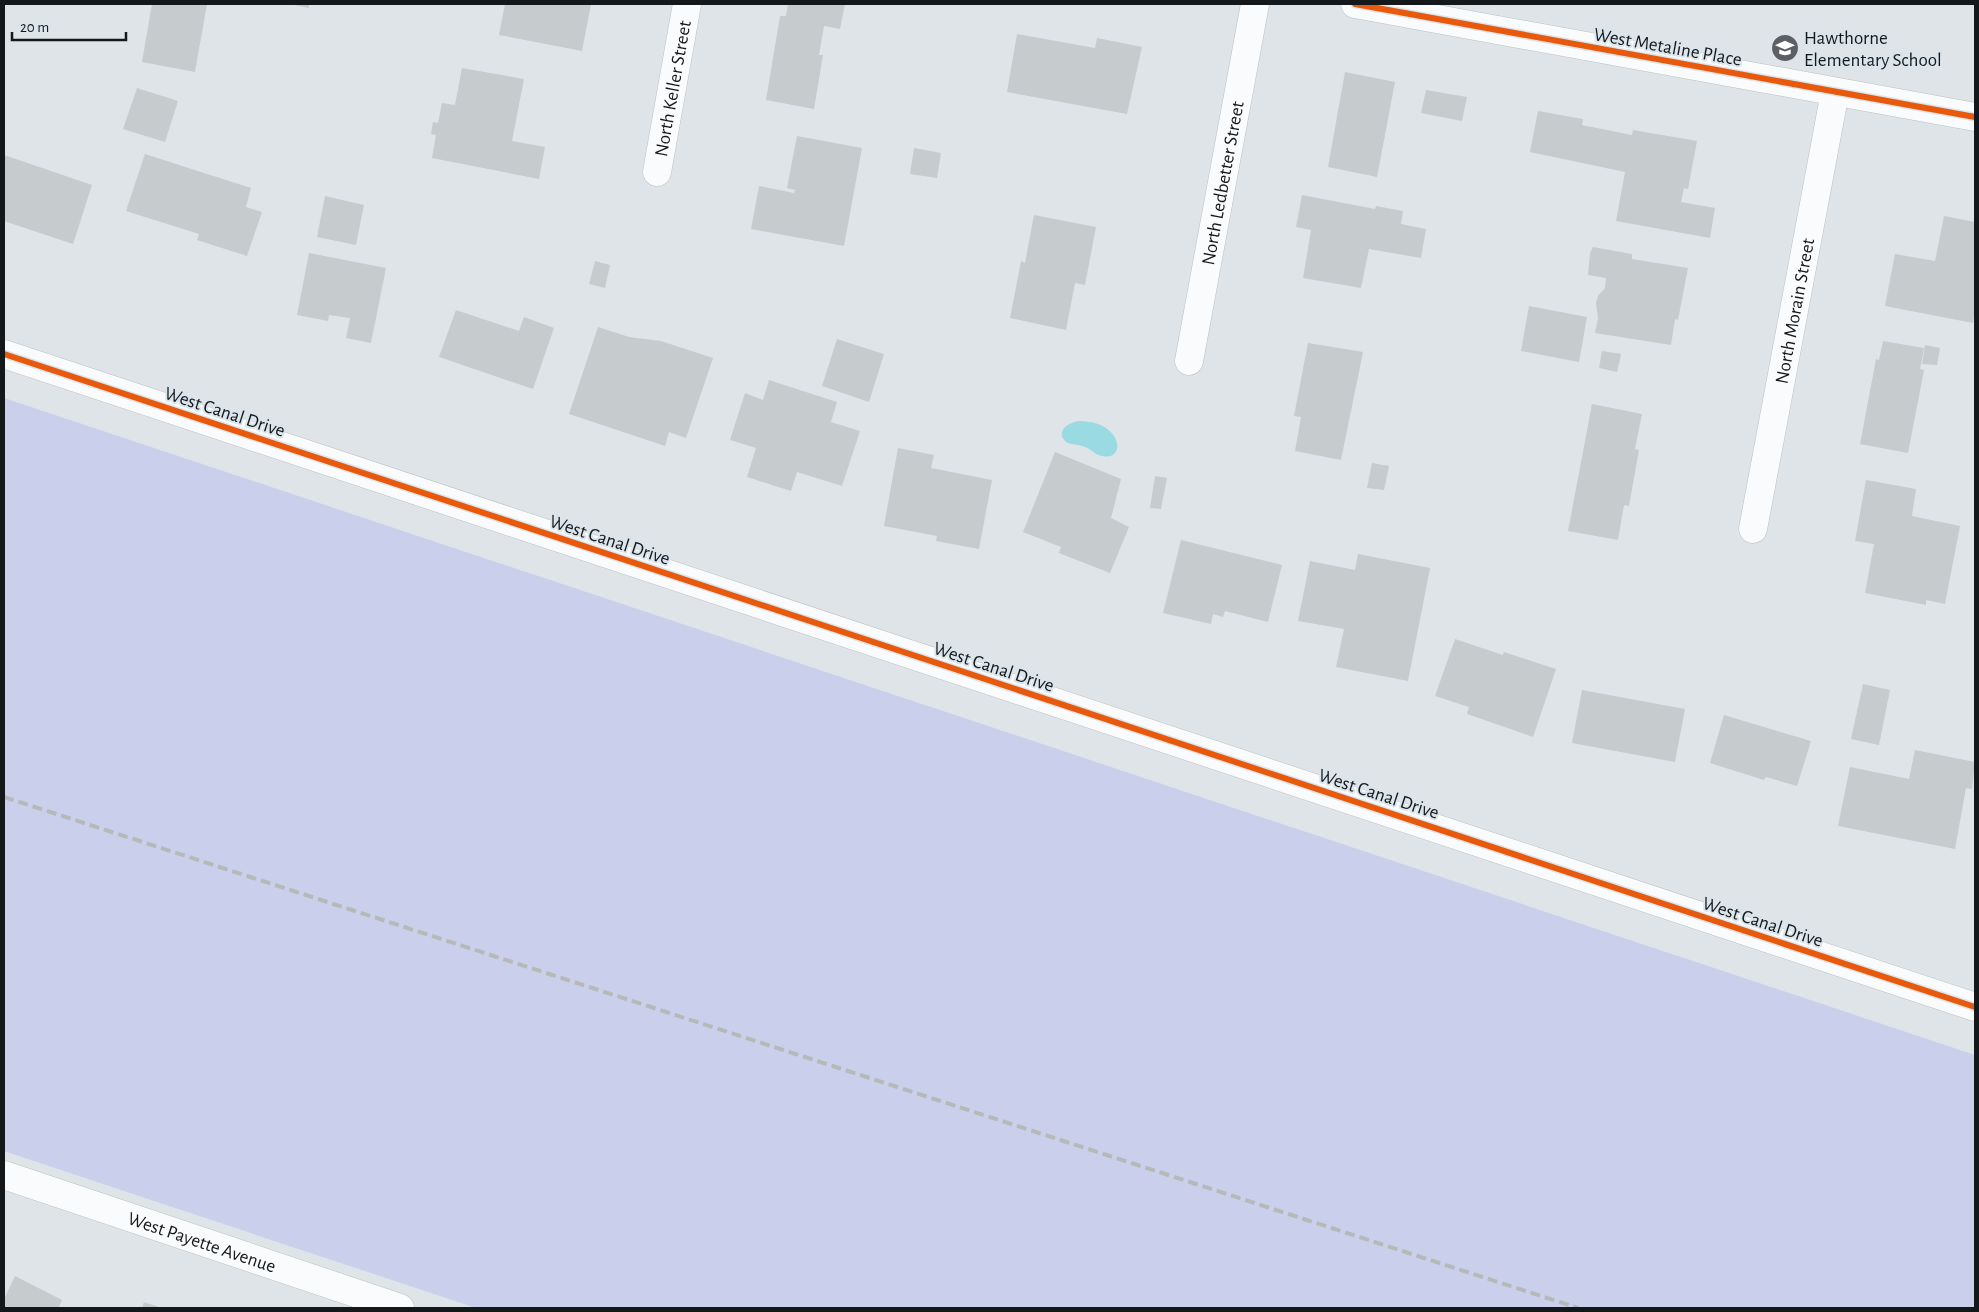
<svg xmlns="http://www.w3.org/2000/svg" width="1979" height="1312" font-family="'Alegreya Sans',sans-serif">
<rect width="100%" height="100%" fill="#dfe4e8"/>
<path fill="#cacfeb" d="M4 398 1975 1055V1308H476L4 1151Z"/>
<path fill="#9adae2" d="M1078 421C1123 420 1127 462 1102 456 1095 455 1089 447 1082 446 1073 443 1067 446 1062 437 1061 426 1069 424 1078 421Z"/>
<g fill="#c6cbce">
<path d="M152 4H207L195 72 142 62Z"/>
<path d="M290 4H309V8Z"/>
<path d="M505 4H591L582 51 499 35Z"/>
<path d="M788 4H845L840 29 824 26 819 55H823L814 109 766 100 780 16H786Z"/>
<path d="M1017 34 1095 48 1097 38 1142 47 1127 114 1007 92Z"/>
<path d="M462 68 524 79 512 141 545 147 539 179 432 158 436 135 431 134 433 122 438 123 442 103 455 105Z"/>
<path d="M1345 72 1395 82 1377 177 1328 167Z"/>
<path d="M137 88 178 101 165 142 123 129Z"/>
<path d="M1426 90 1467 97 1462 121 1421 113Z"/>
<path d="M1538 111 1583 119 1582 125 1632 135 1633 130 1697 141 1688 189 1684 188 1681 202 1715 208 1710 238 1616 221 1625 172 1530 152Z"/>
<path d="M797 136 862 148 844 246 751 229 759 186 794 193 795 190 787 188Z"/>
<path d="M914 148 941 153 937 178 910 174Z"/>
<path d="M145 154 251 188 246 207 262 212 247 256 197 240 199 234 126 211Z"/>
<path d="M4 155 92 185 73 244 4 221Z"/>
<path d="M1302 195 1375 209 1376 206 1403 211 1401 224 1426 229 1421 258 1369 249 1361 288 1303 278 1311 230 1296 227Z"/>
<path d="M325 196 364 205 356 245 317 237Z"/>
<path d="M1034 215 1096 227 1085 285 1075 283 1066 330 1010 318 1021 261 1025 263Z"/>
<path d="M1944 216 1975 222V310L1973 323 1885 306 1895 254 1935 261Z"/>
<path d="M1593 247 1632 254V259L1688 268 1678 320 1675 319 1671 345 1595 333 1598 318 1596 303 1598 296 1605 288 1606 278 1588 275 1590 253Z"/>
<path d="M309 253 386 268 371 343 346 338 350 318 329 315 328 321 297 315Z"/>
<path d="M595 261 610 265 605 288 589 284Z"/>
<path d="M1529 306 1587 317 1579 362 1521 351Z"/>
<path d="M456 310 519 331 524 317 554 328 533 389 439 357Z"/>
<path d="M598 327 629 337 661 341 713 358 686 438 669 432 665 446 569 414Z"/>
<path d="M837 339 884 354 869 402 822 386Z"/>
<path d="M1883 341 1924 348 1920 369 1924 370 1908 453 1860 444 1876 359 1879 360Z"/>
<path d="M1308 343 1363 352 1341 460 1295 451 1301 417 1294 416Z"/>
<path d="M1925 345 1940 348 1937 365 1922 364Z"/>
<path d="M1602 351 1621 354 1617 372 1599 368Z"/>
<path d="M769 380 837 402 831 422 860 431 842 486 797 472 791 491 747 477 756 448 730 440 745 393 763 400Z"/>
<path d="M1592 404 1642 414 1635 449 1639 450 1629 506 1624 505 1618 540 1568 531Z"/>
<path d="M898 448 934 455 931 468 992 480 979 549 936 541 937 536 884 526Z"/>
<path d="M1055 452 1121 479 1111 518 1129 527 1110 573 1059 553 1061 547 1023 532Z"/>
<path d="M1372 463 1389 466 1384 490 1367 488Z"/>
<path d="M1155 476 1167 478 1161 509 1150 508Z"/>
<path d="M1866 480 1916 489 1912 516 1960 526 1945 604 1926 600V605L1865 593 1874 544 1855 541Z"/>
<path d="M1181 540 1282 565 1268 622 1225 611 1223 617 1213 614 1211 624 1163 613Z"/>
<path d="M1358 554 1430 568 1408 681 1336 667 1344 629 1298 621 1310 561 1355 570Z"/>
<path d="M1455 639 1503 655 1504 652 1556 669 1533 737 1467 714 1469 707 1435 696Z"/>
<path d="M1863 684 1890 690 1879 745 1851 739Z"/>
<path d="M1582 690 1685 709 1675 762 1572 743Z"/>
<path d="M1724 715 1811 741 1797 786 1766 777 1764 780 1710 763Z"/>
<path d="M1915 750 1975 762 1972 789 1966 788 1955 849 1838 826 1850 767 1909 779Z"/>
<path d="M15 1276 62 1300 59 1307 61 1308H4V1299Z"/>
<path d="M144 1302 162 1308H142Z"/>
</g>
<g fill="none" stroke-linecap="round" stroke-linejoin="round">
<g stroke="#bcc0c3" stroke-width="29">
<g id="minor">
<path d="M1355 4 1975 117"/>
<path id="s1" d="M657 172 687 4"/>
<path id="s2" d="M1189 361 1255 4"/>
<path id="s3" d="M1753 529 1835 92"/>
<path id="s4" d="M4 1175 400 1308"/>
</g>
</g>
<g stroke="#bcc0c3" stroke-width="29">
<path id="tertiary" d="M4 354 1975 1007"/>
</g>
<use href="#minor" stroke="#fafbfc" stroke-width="28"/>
<use href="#tertiary" stroke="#fafbfc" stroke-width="28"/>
<path stroke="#b7b9b9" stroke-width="4" stroke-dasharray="10 5" stroke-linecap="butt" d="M4 797 1578 1308"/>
<g stroke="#dbe5ec" stroke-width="9">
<g id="cycleway">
<path d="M1355 4 1975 117"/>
<path d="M4 354 1975 1007"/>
</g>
</g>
<use href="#cycleway" stroke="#e8590c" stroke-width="6"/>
</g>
<defs>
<g id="school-disc" transform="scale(1.4375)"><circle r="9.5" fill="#5c5f63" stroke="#dbe5ec"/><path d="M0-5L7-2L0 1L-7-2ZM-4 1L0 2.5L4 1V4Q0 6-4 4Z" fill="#fff"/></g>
</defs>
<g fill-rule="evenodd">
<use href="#school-disc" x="1785" y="48"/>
</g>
<g text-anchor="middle" stroke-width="4" stroke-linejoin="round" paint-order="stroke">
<g font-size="19" fill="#15181b" stroke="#dbe5ec" text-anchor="start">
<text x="1804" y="44">Hawthorne<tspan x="1804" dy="22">Elementary School</tspan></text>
</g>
<g font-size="19" fill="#15181b" stroke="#dbe5ec">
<text transform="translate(1668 46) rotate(10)" y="7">West Metaline Place</text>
<text dy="7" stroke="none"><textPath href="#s1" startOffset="85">North Keller Street</textPath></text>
<text dy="7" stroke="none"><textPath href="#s2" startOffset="181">North Ledbetter Street</textPath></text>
<text dy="7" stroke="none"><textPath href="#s3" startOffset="222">North Morain Street</textPath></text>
<text transform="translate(225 411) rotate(18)" y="7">West Canal Drive</text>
<text transform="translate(610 539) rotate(18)" y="7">West Canal Drive</text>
<text transform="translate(994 666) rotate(18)" y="7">West Canal Drive</text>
<text transform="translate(1379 793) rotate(18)" y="7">West Canal Drive</text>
<text transform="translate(1763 921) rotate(18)" y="7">West Canal Drive</text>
<text dy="7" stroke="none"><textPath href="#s4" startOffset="209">West Payette Avenue</textPath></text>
</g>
</g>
<rect width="1979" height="1312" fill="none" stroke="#15181b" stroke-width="10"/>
<path d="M12 32v8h114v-8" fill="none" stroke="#15181b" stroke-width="2.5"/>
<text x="20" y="32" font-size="15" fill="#15181b" stroke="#dbe5ec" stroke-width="4" paint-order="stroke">20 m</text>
</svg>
